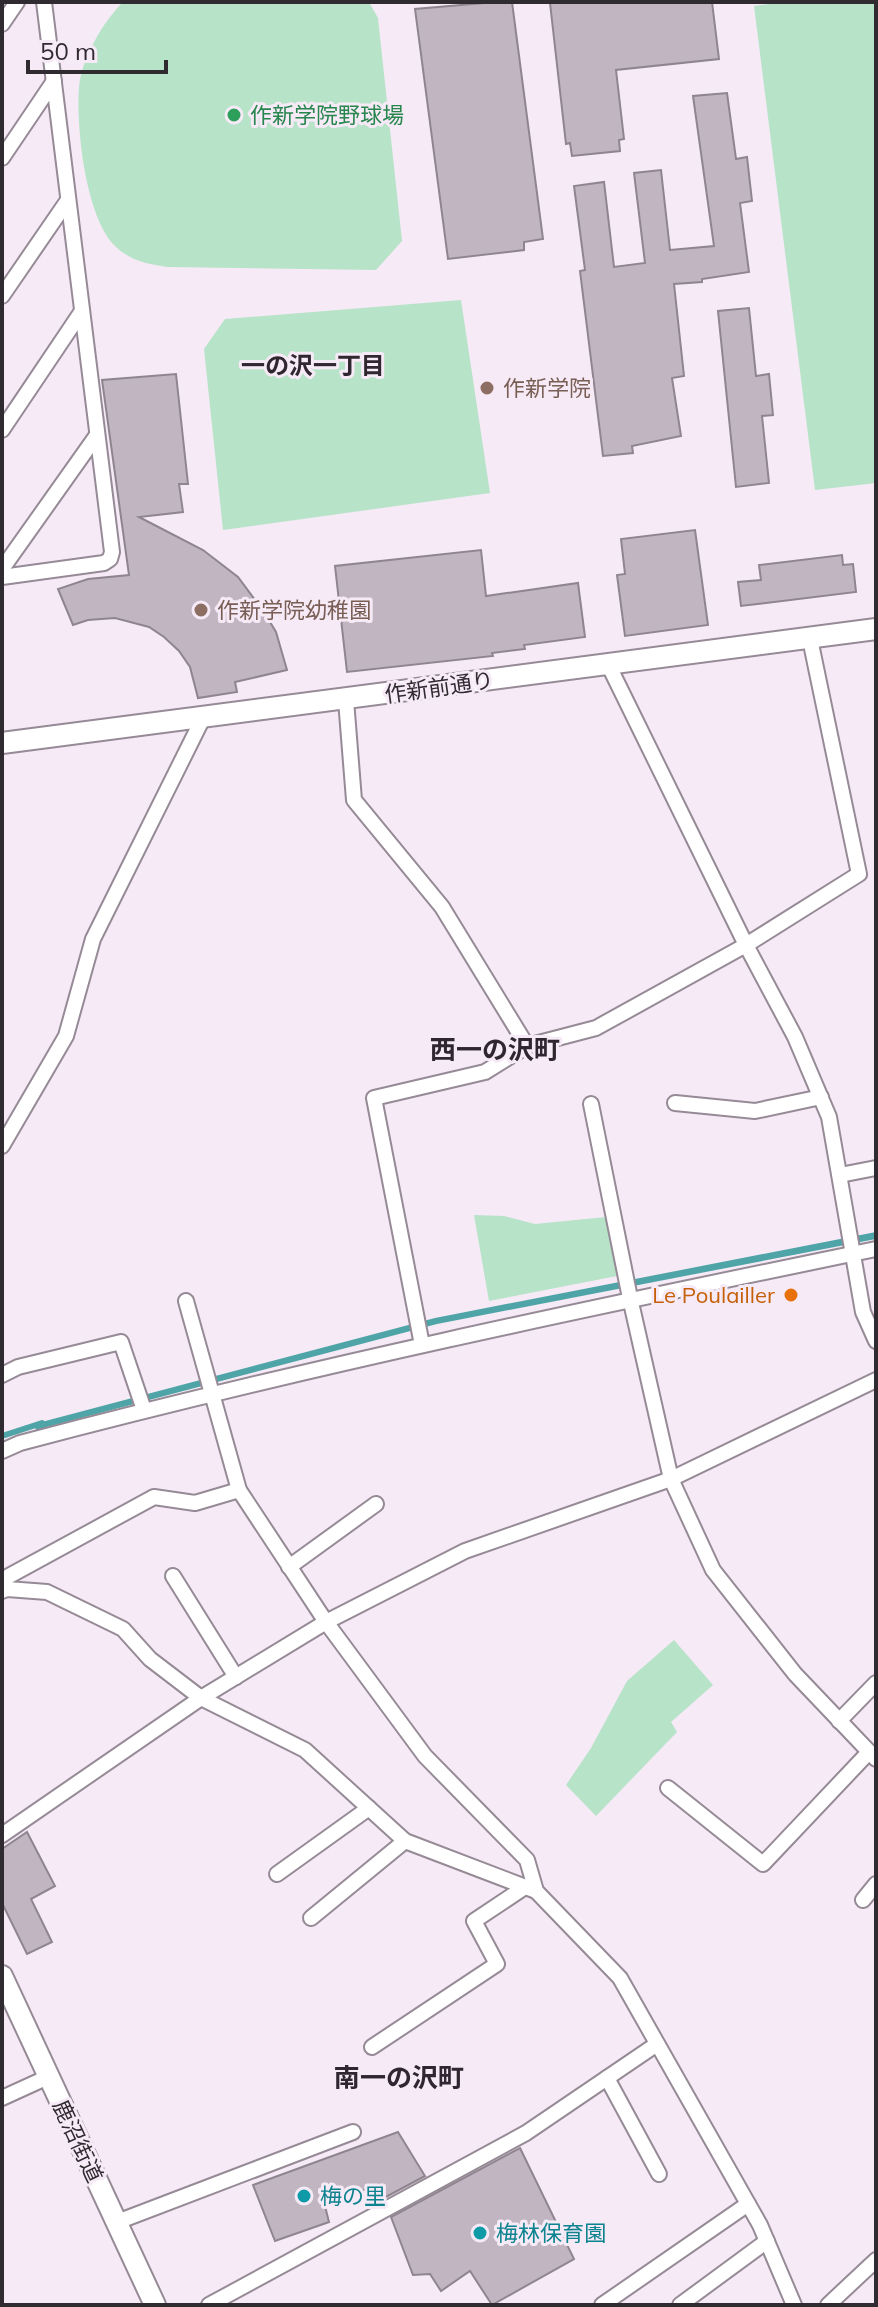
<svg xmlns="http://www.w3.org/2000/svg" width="878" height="2307" font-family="Mulish,'Noto Sans JP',sans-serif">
<rect width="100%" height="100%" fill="#f6eaf6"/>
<g fill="#b7e3c8">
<path d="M123 2H369L378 18 402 241 376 270 167 267C148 264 131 261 116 247 86 219 76 129 79 88 81 59 103 22 123 2Z"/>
<path d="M783 2H876V483L815 490 754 6Z"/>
<path d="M461 300 490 493 223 530 204 349 225 319Z"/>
<path d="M474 1215 504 1216 535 1224 606 1217 617 1276 489 1301Z"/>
<path d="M674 1640 713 1685 671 1722 677 1732 596 1816 566 1785 591 1748 627 1681Z"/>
</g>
<path fill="#4ea4a6" d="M876 1232V1239L437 1324 36 1430 34 1424 435 1318Z"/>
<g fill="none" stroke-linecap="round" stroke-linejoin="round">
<path stroke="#4ea4a6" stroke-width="6" d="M2 1436 42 1423"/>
</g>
<g fill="#c0b5c0" stroke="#8f858f" stroke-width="2">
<path d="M496 2H512L543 239 524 242V250L448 259 415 9Z"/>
<path d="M560 2H712L719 59 616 70 624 139 619 140 620 151 572 156 570 143 566 144 550 3Z"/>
<path d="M727 93 736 159 747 157 752 201 740 203 749 272 702 279V282L674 284 684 376 672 378 681 436 632 446 633 453 603 456 580 271 585 270 574 186 604 182 614 267 645 263 634 173 661 170 670 250 714 246 693 96Z"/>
<path d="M749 308 756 376 769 374 773 415 762 416 769 483 736 487 718 311Z"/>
<path d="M176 374 188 484H179L183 512 139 517 203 550 238 577 264 612 276 632 287 670 235 682 237 692 198 698 190 667 179 651 164 637 149 627 115 618 88 620 73 625 58 589 88 579 129 575 102 380Z"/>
<path d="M695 530 708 625 625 636 617 575 625 574 621 539Z"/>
<path d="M481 550 486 596 578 583 585 637 524 645 525 649 492 653 493 656 347 672 335 566Z"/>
<path d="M842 555 843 565 853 564 856 592 741 606 738 582 761 580 759 565Z"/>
<path d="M27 1832 55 1886 31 1899 52 1942 27 1954 2 1903V1849Z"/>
<path d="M398 2132 425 2176 384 2198 379 2184 325 2206 329 2222 275 2241 253 2185Z"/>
<path d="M520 2148 574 2259 492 2305 470 2271 441 2291 430 2274 413 2275 391 2217Z"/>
</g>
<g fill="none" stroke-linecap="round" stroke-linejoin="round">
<g stroke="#958a95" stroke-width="18">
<g id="street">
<path d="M2 24 17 2"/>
<path d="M2 158 54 81"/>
<path d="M2 296 68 200"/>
<path d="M2 430 82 311"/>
<path d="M2 569 97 435"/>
<path d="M2 577 104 563 110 559 112 552 44 2"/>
<path d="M608 664 746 945 795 1037 829 1117 863 1312 876 1341"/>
<path d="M346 700 354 800 442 907 527 1046 596 1028 746 945 859 874 810 639"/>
<path d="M675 1103 755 1111 821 1097"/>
<path d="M591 1104 630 1298 671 1479 713 1570 795 1674 876 1759"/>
<path d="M2 1146 66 1036 93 939 203 718"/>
<path d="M840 1175 876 1168"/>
<path d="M186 1301 239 1490 326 1622 425 1756 527 1860 536 1891 620 1978 760 2225 794 2305"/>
<path d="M422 1345 374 1098 485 1072 527 1046"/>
<path d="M2 1375 18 1367 121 1342 144 1410"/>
<path d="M2 1451 20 1443C303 1368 589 1308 876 1249"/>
<path d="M289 1567 376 1504"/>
<path d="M173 1576 236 1677"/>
<path d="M2 1583 9 1576 154 1497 195 1503 239 1490"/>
<path d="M2 1591 7 1589 47 1592 123 1629 150 1659 201 1698 305 1750 405 1841 536 1891"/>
<path d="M839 1721 876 1683"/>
<path d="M668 1788 763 1864 869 1752"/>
<path d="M2 1835 201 1698 326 1622 465 1551 671 1479 876 1380"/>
<path d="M277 1874 369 1808"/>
<path d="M863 1900 876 1884"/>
<path d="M311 1918 405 1841"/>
<path d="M372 2047 497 1964 474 1921 525 1887"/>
<path d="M607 2078 659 2174"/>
<path d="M2 2098 48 2077"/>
<path d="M117 2222 353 2132"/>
<path d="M209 2305 526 2133 657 2044"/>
<path d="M602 2305 748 2204"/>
<path d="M680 2305 767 2241"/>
<path d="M828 2305 876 2260"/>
</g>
</g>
<g stroke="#958a95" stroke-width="24">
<g id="secondary">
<path d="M2 743 876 629"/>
<path d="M2 1976 155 2305"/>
</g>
</g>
<use href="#street" stroke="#fff" stroke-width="14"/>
<use href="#secondary" stroke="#fff" stroke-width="20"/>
</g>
<circle fill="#2e9e5b" stroke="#f6eaf6" stroke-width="3" cx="234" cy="115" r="8"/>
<g fill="#8d6e63" stroke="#f6eaf6" stroke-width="3">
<circle cx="487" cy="388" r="8"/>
<circle cx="201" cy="610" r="8"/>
</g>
<circle fill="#e8710a" stroke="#f6eaf6" stroke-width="3" cx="791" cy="1295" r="8"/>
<g fill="#0f9aa8" stroke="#f6eaf6" stroke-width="3">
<circle cx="304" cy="2196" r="8"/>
<circle cx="480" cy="2233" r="8"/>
</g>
<g text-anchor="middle" stroke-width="6" stroke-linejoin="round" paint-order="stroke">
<g font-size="22" fill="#27864d" stroke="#f6eaf6" text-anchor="start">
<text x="250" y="123">作新学院野球場</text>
</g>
<g font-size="22" fill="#785e54" stroke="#f6eaf6" text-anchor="start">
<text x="503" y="396">作新学院</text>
<text x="217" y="618">作新学院幼稚園</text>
</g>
<g font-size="22" fill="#302b30" stroke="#f6eaf6">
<text transform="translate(439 687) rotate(-8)" y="8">作新前通り</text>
<text transform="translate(78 2141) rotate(65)" y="8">鹿沼街道</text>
</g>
<g font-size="22" fill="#c56008" stroke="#f6eaf6" text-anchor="end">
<text x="775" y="1303">Le Poulailler</text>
</g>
<g font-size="22" fill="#0d838f" stroke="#f6eaf6" text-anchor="start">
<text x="320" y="2204">梅の里</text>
<text x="496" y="2241">梅林保育園</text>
</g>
<g font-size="24" font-weight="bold" fill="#2f262f" stroke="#f6eaf6">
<text x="313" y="374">一の沢一丁目</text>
</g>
<g font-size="26" font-weight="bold" fill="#2f262f" stroke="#f6eaf6">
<text x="495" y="1059">西一の沢町</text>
<text x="399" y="2087">南一の沢町</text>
</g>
</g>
<rect width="878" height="2307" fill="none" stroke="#302b30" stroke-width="8"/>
<path d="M28 60v12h138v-12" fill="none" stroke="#302b30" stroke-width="4"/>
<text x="40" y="60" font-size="24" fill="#302b30" stroke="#f6eaf6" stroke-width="6" paint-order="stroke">50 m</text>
</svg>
